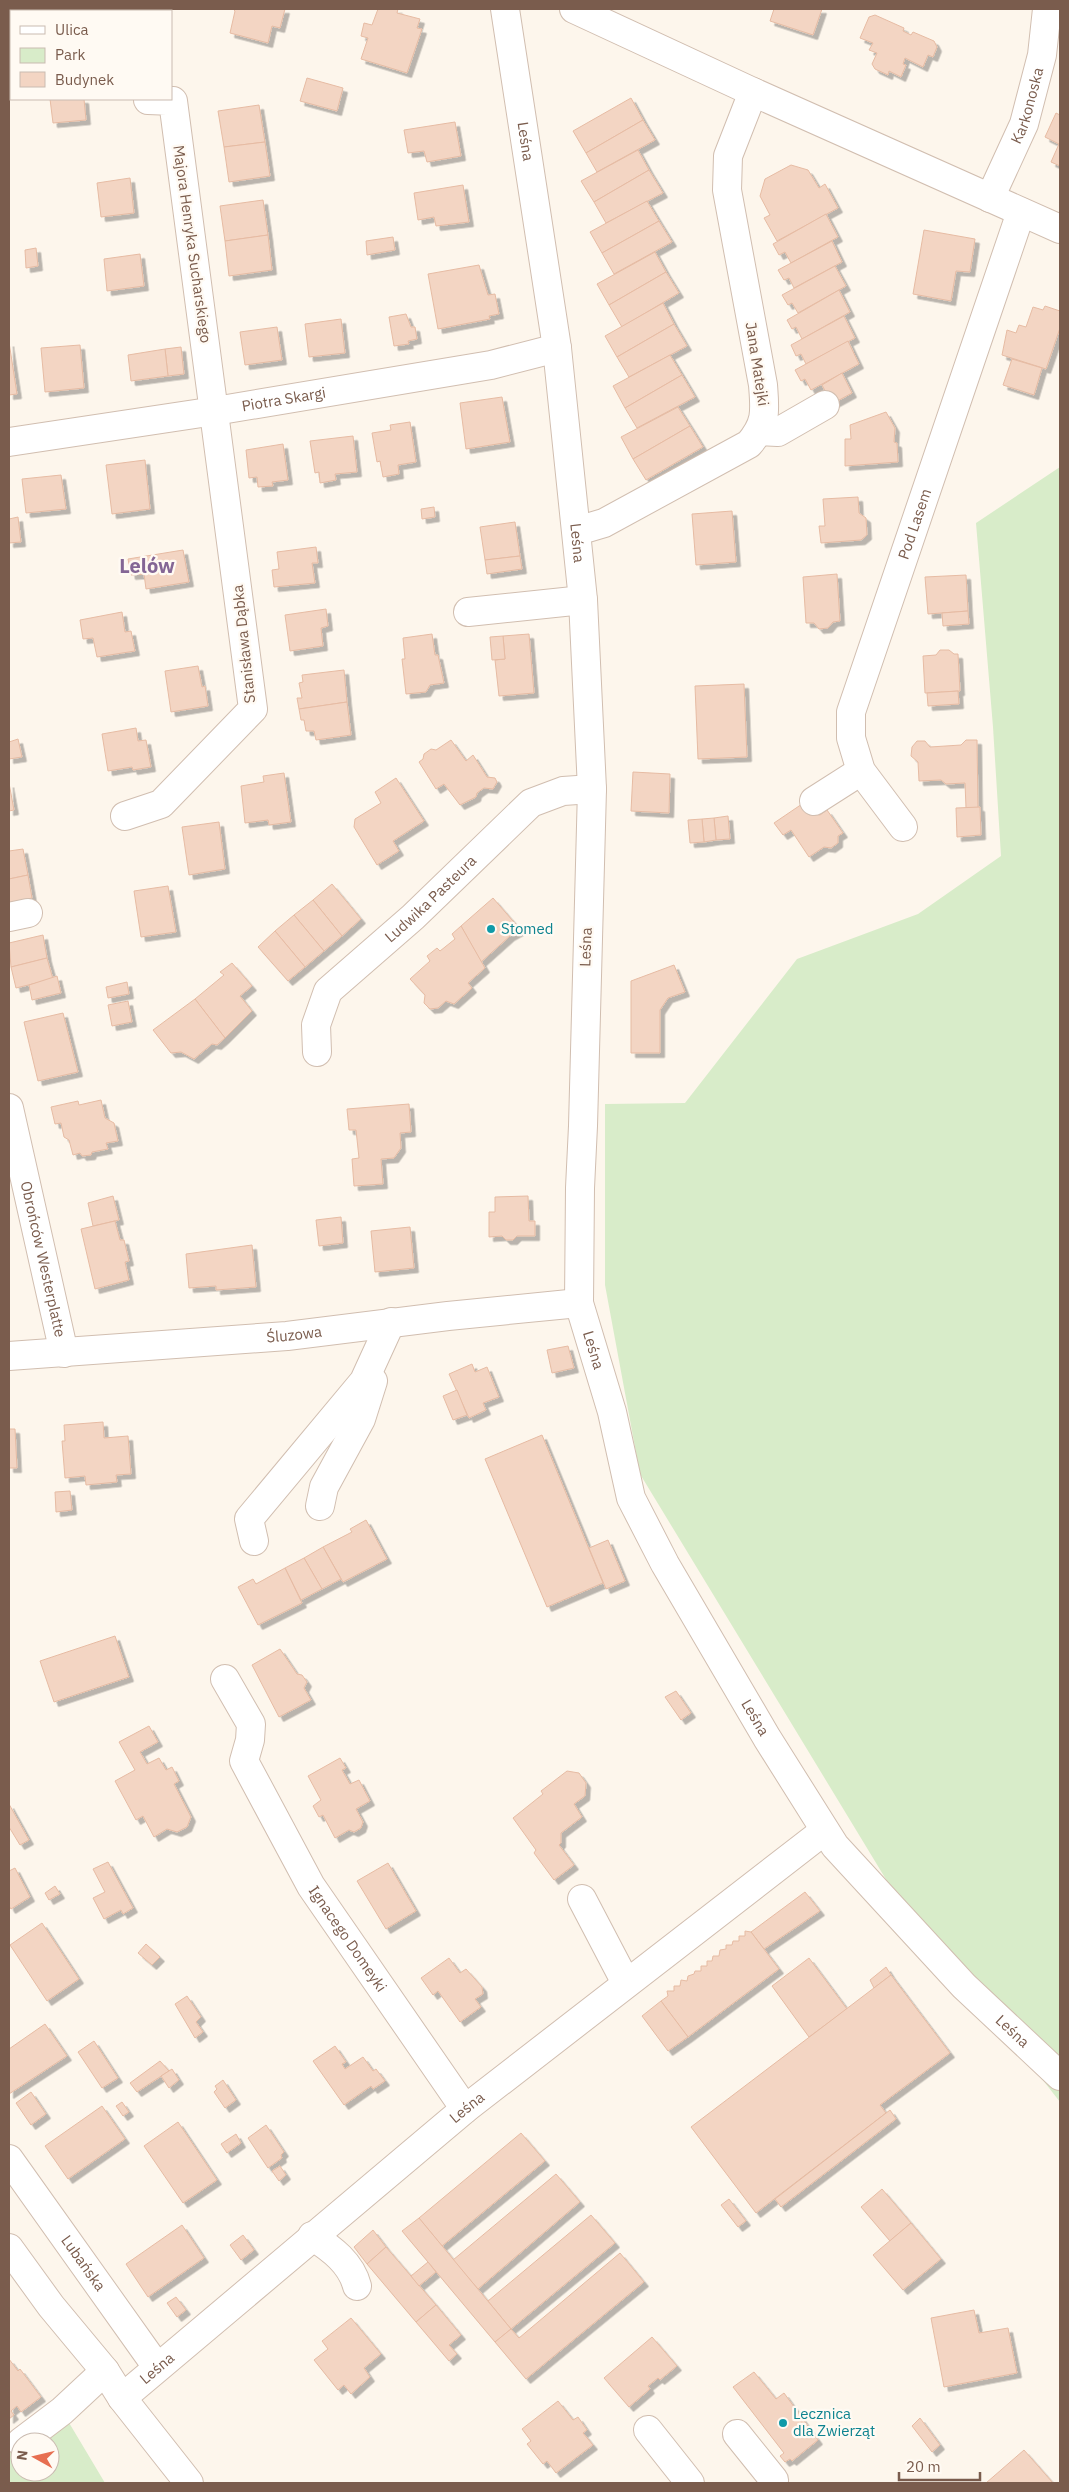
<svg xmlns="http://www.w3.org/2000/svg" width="1069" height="2492" font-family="'IBM Plex Sans',sans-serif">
<defs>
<filter id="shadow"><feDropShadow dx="4.5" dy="4.5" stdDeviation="0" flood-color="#0004"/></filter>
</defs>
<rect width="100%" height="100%" fill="#fdf6ec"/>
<g fill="#d8ecc9">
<path d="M1060 467V2102L887 1881 640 1474 605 1285V1104L685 1103 797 959 918 914 1001 856 993 727 976 523Z"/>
<path d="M62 2411 105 2483H9V2451L20 2443V2472H50V2442H21Z"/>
</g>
<g fill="#f3d5c3" stroke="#e6bba3" filter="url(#shadow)">
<path d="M233 9H285L280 28 272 26 268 43 230 33 235 11Z"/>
<path d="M378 9H398L397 13 420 19 417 28 422 29 407 73 361 59 368 38 361 36 364 23 372 25Z"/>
<path d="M774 9H822L813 35 770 21Z"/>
<path d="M875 15 904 28 903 31 911 35 913 32 934 41 937 47 933 57 928 55 923 67 905 58 903 64 906 65 901 77 889 71 888 75 875 69 872 64 877 53 869 50 873 43 860 38 869 17Z"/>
<path d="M307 78 343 88 337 111 300 101Z"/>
<path d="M631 98 643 120 586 153 573 131Z"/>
<path d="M50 99H84L86 120 53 123Z"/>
<path d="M259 105 265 142 224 147 218 111Z"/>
<path d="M1056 113 1060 115V166L1051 162 1059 144 1045 137Z"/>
<path d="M643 120 655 140 597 172 586 153Z"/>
<path d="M455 122 461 156 427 162 424 151 408 153 404 130Z"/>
<path d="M265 142 270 176 229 182 224 147Z"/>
<path d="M638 150 649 170 594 202 581 181Z"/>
<path d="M791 165 808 170 819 188 825 184 838 208 777 241 764 218 770 215 760 196 765 179Z"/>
<path d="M649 170 663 193 606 223 594 202Z"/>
<path d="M130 178 134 213 101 217 97 183Z"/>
<path d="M463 185 469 222 436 226 434 217 418 220 414 193Z"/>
<path d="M263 200 268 235 225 241 220 206Z"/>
<path d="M647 201 659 221 602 253 590 232Z"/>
<path d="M826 214 838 237 791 263 785 252 779 255 773 244Z"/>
<path d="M659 221 672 242 614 274 602 253Z"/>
<path d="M924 230 975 239 970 272 956 271 951 301 913 294Z"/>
<path d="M268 235 272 270 229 276 225 241Z"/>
<path d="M393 237 395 250 367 255 366 241Z"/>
<path d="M832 241 842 262 794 288 789 278 784 280 778 270Z"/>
<path d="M36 248 38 266 26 268 25 250Z"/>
<path d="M655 252 666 272 609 305 597 284Z"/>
<path d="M140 254 144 286 107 291 104 259Z"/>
<path d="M479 265 488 295 495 294 499 314 489 316 490 319 438 329 428 274Z"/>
<path d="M835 266 846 286 798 313 792 303 788 305 782 295Z"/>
<path d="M666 272 679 293 622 327 609 305Z"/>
<path d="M839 290 850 312 802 339 796 327 792 329 787 320Z"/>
<path d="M663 303 674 324 617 357 605 336Z"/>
<path d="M1045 306 1060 311V328L1046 369 1002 355 1007 330 1016 333 1019 325 1026 327 1033 307 1043 310Z"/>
<path d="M406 314 411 327H415L417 339 408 341 409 344 394 346 389 317Z"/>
<path d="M844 316 855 338 806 364 801 354 796 356 791 345Z"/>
<path d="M341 319 345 353 309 357 305 324Z"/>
<path d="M674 324 687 346 629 377 617 357Z"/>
<path d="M277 327 282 360 245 365 240 332Z"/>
<path d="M848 341 859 364 811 390 805 379 801 381 795 370Z"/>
<path d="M9 342 17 394 9 395Z"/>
<path d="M80 345 84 388 45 392 41 348Z"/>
<path d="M181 347 184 374 168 376 165 349Z"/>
<path d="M165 349 168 376 131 381 128 355Z"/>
<path d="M670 355 682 375 625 408 613 386Z"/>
<path d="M1012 359 1042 368 1034 395 1003 385Z"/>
<path d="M842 373 852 393 832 404 822 385Z"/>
<path d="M682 375 695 397 637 428 625 408Z"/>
<path d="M502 397 510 442 466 449 460 403Z"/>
<path d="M678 407 690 426 633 459 621 437Z"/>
<path d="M886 412 895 428 894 442 897 443 898 462 845 466V439H851L850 425Z"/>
<path d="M410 422 416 462 398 465 399 474 383 477 380 461 377 462 372 433 391 430 390 425Z"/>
<path d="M690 426 703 447 646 480 633 459Z"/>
<path d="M353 436 357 472 335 474 336 480 320 483 319 472 315 473 310 441Z"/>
<path d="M283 444 288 480 272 482 273 486 258 487 257 477 249 478 246 450Z"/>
<path d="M145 460 150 509 112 514 106 465Z"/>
<path d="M61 475 66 509 26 513 22 479Z"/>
<path d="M858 497 859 513 866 518 867 535 861 540 821 543 819 526H825L823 499Z"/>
<path d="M434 507 435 517 422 519 421 509Z"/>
<path d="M732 511 736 562 696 565 692 514Z"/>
<path d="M18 517 21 542 9 543V519Z"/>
<path d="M515 522 520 556 485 560 480 527Z"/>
<path d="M316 547 318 563H312L315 583 274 587 272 570 279 569 277 552Z"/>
<path d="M183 550 189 582 146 589 144 574 131 575 128 559Z"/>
<path d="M520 556 522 569 487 574 485 560Z"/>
<path d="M837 574 840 621 833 622 828 628 819 629 814 623H806L803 577Z"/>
<path d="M966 575 968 611 928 614 925 577Z"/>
<path d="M326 609 328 626 321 628 323 646 290 651 285 615Z"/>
<path d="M968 611 969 624 943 626 942 613Z"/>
<path d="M122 612 125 632 131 631 135 651 97 657 93 638 83 639 80 620Z"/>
<path d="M432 634 435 655H438L444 683 430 685 426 692 406 694 402 659H405L403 638Z"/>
<path d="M529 634 534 693 499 696 495 660 505 659 503 636Z"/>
<path d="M503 636 505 659 492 660 490 637Z"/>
<path d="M940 650H949L954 654H958L960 691 925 693 923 656 936 655Z"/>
<path d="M198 666 202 687 205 686 208 706 171 712 165 671Z"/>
<path d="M344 670 347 702 299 709 297 698H302L299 683 303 682 302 675Z"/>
<path d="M744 684 747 757 698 759 695 686Z"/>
<path d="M958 691 959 704 928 706 927 693Z"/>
<path d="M347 702 351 735 316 740 314 731H306L304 720H301L299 709Z"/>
<path d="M136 728 138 741 146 740 151 767 133 770 132 767 108 771 102 734Z"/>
<path d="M18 739 22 757 9 759V742Z"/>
<path d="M451 740 466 761 473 755 487 777 495 778 497 782 493 789 484 788 477 793 476 797 460 805 444 784 436 789 419 762 423 759 424 754 431 749 436 750Z"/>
<path d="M966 740H977L978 808H966L965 783 946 784 941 780 919 781 918 762 911 756 912 747 917 741H925L930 747 961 745Z"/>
<path d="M633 772 670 774 669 813 631 811Z"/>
<path d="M284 773 291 822 269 825 268 820 245 823 241 786 264 782 263 776Z"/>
<path d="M396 778 424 821 393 841 399 851 377 865 354 827 355 819 381 803 375 792Z"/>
<path d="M9 783 14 810 9 811Z"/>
<path d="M802 804 809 815 813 813 820 815 827 810 843 833 838 836V843L831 848 824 847 809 857 791 830 783 835 774 823Z"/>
<path d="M980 807 981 835 957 837 956 808Z"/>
<path d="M728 816 730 839 716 840 714 818Z"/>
<path d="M714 818 716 840 704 842 702 819Z"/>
<path d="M702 819 704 842 690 843 688 820Z"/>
<path d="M219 822 225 869 189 875 182 827Z"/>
<path d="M23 849 28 875 9 879V851Z"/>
<path d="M28 875 32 898 9 903V879Z"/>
<path d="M332 884 361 919 342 936 313 900Z"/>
<path d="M168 886 176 932 141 937 134 891Z"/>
<path d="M493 898 519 928V931L510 936 481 962 461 926Z"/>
<path d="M313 900 342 936 324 951 294 915Z"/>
<path d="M294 915 324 951 305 967 275 931Z"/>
<path d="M461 926 485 968 468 983 472 988 454 1004 446 1001 438 1008 430 1009 424 1003 425 995 410 979 430 961 427 956 437 948 440 951 455 939 452 934Z"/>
<path d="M275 931 305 967 288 981 258 947Z"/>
<path d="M43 935 47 958 11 967 9 943Z"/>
<path d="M47 958 53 979 16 988 11 967Z"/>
<path d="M232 963 252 986 240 996 252 1011 225 1038 195 999 224 975 220 972Z"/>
<path d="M674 965 685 992 668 998 660 1010V1053H631V981Z"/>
<path d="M57 976 61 993 32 1000 29 985Z"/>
<path d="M127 982 129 994 108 998 106 987Z"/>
<path d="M195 999 225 1038 217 1045 212 1044 194 1059 181 1052 171 1053 153 1030Z"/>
<path d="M128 1001 132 1022 112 1026 108 1005Z"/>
<path d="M63 1013 78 1072 38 1081 24 1022Z"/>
<path d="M101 1100 105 1118 114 1123 118 1141 106 1143 108 1149 92 1152 91 1155 82 1156 80 1153 73 1155 69 1140 64 1137 61 1123 55 1124 51 1107 78 1101 79 1105Z"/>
<path d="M409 1104 411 1132 400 1133 401 1148 394 1158 381 1159 383 1184 354 1186 352 1159 359 1158 356 1130H349L347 1109Z"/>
<path d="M113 1196 119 1220 93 1226 88 1203Z"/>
<path d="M528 1196 529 1221H535V1236H517L513 1240H506L502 1236 489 1237V1212H495V1197Z"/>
<path d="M341 1217 343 1243 319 1246 316 1220Z"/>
<path d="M115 1221 120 1240H124L129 1261 125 1262 129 1280 95 1289 81 1229Z"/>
<path d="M410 1227 414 1268 375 1272 371 1231Z"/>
<path d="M252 1245 256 1287 216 1290V1286L189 1288 186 1254Z"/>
<path d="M568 1346 574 1368 552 1373 547 1350Z"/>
<path d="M472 1364 475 1372 487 1367 499 1397 483 1403 486 1410 469 1418 449 1374Z"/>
<path d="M457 1390 467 1415 453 1420 443 1396Z"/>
<path d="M103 1422 104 1438 128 1436 131 1474 116 1475 117 1482 86 1485 85 1476 65 1478 62 1441H65L64 1425Z"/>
<path d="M9 1429H15L17 1468H9Z"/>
<path d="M542 1435 603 1583 547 1607 485 1459Z"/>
<path d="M70 1491 72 1510 56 1512 55 1492Z"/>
<path d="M366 1520 387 1559 343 1582 323 1547 352 1532 350 1529Z"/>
<path d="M608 1540 625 1581 606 1589 589 1548Z"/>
<path d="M323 1547 341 1579 322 1589 304 1558Z"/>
<path d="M304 1558 322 1589 301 1600 285 1568Z"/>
<path d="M285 1568 302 1603 258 1625 238 1587 253 1579 256 1584Z"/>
<path d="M115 1636 129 1677 54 1702 40 1661Z"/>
<path d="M280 1649 297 1674 302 1675 307 1682 304 1688 311 1700 279 1717 252 1665Z"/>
<path d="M676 1691 691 1713 681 1720 665 1697Z"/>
<path d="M149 1726 158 1742 140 1752 147 1764 159 1758 166 1770 172 1767 179 1781 174 1784 191 1817 187 1827 177 1832 167 1829 154 1837 143 1816 136 1820 115 1781 135 1770 119 1742Z"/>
<path d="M340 1758 346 1768 342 1770 350 1784 359 1780 370 1801 356 1809 363 1822 361 1828 354 1832 349 1830 335 1838 323 1815 319 1817 313 1806 321 1800 308 1776Z"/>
<path d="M567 1771 579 1773 586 1783 585 1796 574 1804 582 1817 561 1833V1843L559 1845 574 1865 554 1880 534 1853 536 1850 513 1818 543 1794 541 1791Z"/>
<path d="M9 1804 29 1840 20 1845 9 1827Z"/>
<path d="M108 1862 133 1908 123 1914 121 1910 104 1919 93 1898 105 1892 93 1869Z"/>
<path d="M388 1863 416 1911 386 1929 357 1881Z"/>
<path d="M15 1868 30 1897 11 1909 9 1906V1871Z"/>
<path d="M55 1886 60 1894 49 1900 45 1893Z"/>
<path d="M805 1892 820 1911 764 1949 751 1932Z"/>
<path d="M42 1923 79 1979 47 2001 10 1945Z"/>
<path d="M745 1931 751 1932 779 1969 688 2037 661 2001 668 1996 667 1991H674V1986H680L681 1980 687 1981 688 1976 694 1974 695 1971H701V1966H707V1961H712L713 1956H719L720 1950 726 1949V1945H732L733 1941H739V1936H745Z"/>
<path d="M146 1944 160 1957 152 1965 138 1953Z"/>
<path d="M449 1958 460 1973 466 1969 482 1987 483 1994 475 1999 481 2007 460 2022 438 1991 433 1995 421 1978Z"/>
<path d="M809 1958 847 2009 809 2037 772 1986Z"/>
<path d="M886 1967 891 1975 874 1988 870 1980Z"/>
<path d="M891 1975 950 2053 880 2105 886 2113 756 2213 691 2127Z"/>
<path d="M187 1996 201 2017 196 2022 203 2032 195 2038 175 2004Z"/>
<path d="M661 2001 688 2037 668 2051 642 2016Z"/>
<path d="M45 2024 67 2056 9 2094V2049Z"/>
<path d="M94 2041 118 2078 102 2088 78 2052Z"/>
<path d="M335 2046 346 2062 342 2064 345 2069 363 2057 373 2071 376 2069 385 2081 373 2089 371 2086 344 2105 313 2061Z"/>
<path d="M160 2061 169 2071 137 2092 130 2083Z"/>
<path d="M172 2069 179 2080 169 2088 161 2076Z"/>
<path d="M223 2080 236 2100 225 2108 214 2092 217 2089 215 2086Z"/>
<path d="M31 2092 46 2114 31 2125 16 2103Z"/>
<path d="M122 2102 129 2112 123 2116 116 2106Z"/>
<path d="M102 2106 125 2139 68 2179 45 2146Z"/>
<path d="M890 2110 896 2119 781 2207 775 2199Z"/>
<path d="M178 2122 217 2180 183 2203 144 2146Z"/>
<path d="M266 2125 284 2152 281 2155 282 2158 268 2168 248 2138Z"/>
<path d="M521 2133 545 2161 442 2246 419 2218Z"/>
<path d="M236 2134 241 2143 227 2153 221 2144Z"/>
<path d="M280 2166 286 2175 279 2181 272 2171Z"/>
<path d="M556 2174 580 2202 478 2289 453 2260Z"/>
<path d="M882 2189 911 2223 890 2241 861 2207Z"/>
<path d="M729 2199 746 2221 738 2227 721 2205Z"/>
<path d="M591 2215 615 2243 511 2329 488 2301Z"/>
<path d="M419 2218 511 2329 495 2342 402 2231Z"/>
<path d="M911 2223 941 2259 903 2290 873 2255Z"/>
<path d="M182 2225 204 2258 148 2297 126 2264Z"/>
<path d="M373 2230 386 2247 367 2264 354 2247Z"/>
<path d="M243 2235 254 2250 241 2260 230 2245Z"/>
<path d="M386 2247 436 2305 416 2322 367 2264Z"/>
<path d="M620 2253 644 2282 526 2379 495 2342 511 2329 519 2338Z"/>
<path d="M428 2262 436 2272 419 2286 411 2276Z"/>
<path d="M176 2297 186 2310 177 2317 167 2303Z"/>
<path d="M436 2305 461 2335 449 2345 457 2354 449 2361 416 2322Z"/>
<path d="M974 2310 979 2333 1008 2328 1017 2373 944 2387 931 2318Z"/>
<path d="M351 2318 381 2354 364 2368 370 2377 351 2394 344 2385 338 2390 314 2360 328 2349 322 2341Z"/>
<path d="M652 2337 677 2366 660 2380 658 2378 648 2386 650 2389 629 2407 604 2378Z"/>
<path d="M9 2359 18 2371 20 2369 41 2397 21 2412 17 2406 11 2411 14 2415 9 2419Z"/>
<path d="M754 2372 776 2399 784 2393 818 2440 792 2461 790 2459 785 2462 780 2456 784 2453 733 2387Z"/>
<path d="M558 2401 573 2420 578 2417 587 2430 583 2433 593 2445 556 2473 547 2461 543 2464 527 2444 531 2441 522 2429Z"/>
<path d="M920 2418 940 2445 932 2452 912 2426Z"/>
<path d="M1024 2450 1053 2483H986Z"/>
</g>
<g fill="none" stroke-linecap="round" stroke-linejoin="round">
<g stroke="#d1beb0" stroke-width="30">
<g id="minor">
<path id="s1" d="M505 9 557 348 583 600 592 789 583 1126 580 1188 579 1303 612 1412 631 1498 665 1564 767 1738 835 1846 964 1986 1060 2076"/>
<path d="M574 9 753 92 1060 229"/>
<path id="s2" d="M990 198 1024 124 1042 55 1047 9"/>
<path d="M760 431 778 432 825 405"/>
<path id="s3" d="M9 442 215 411 491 365 557 348"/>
<path d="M577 531 604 523 749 444C767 423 765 411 763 385L727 190 728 156 753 92"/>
<path d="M468 612 583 600"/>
<path d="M814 801 861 771"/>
<path d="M125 816 161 804 253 709 173 101 148 100"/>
<path id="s4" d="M903 827 861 771 851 738V712L1021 212"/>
<path d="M9 917 28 913"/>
<path id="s5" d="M317 1052 316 1025 328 991 413 917 531 803 563 791 592 789"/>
<path id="s6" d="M9 1108 64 1353"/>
<path id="s7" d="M9 1356 287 1336 448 1316 579 1303"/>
<path d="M320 1506 324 1487 361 1419 373 1381"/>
<path d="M254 1541 249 1519 364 1381 391 1322"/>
<path id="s8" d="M225 1679 251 1724 250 1740 244 1761 311 1886 465 2109"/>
<path d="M582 1899 626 1983"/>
<path id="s9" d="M9 2159 157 2367"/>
<path d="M312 2236C332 2249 351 2263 357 2286"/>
<path d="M9 2248 51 2306 105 2371 122 2398 189 2483"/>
<path id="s10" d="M122 2398 465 2109 824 1831"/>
<path d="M648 2430 690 2483"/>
<path d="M737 2434 774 2480 773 2483"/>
<path d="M21 2442 62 2411 105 2371"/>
</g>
</g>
<use href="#minor" stroke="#fff" stroke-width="28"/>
</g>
<g fill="#0f9aa8" stroke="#fffaf3" stroke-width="2">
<circle cx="491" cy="929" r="5"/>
<circle cx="783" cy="2423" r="5"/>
</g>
<g text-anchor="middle" stroke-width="4.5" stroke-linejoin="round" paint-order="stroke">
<g font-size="15" fill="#7a5c4d" stroke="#fffaf3">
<text dy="5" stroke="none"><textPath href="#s2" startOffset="100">Karkonoska</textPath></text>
<text dy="5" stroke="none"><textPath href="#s1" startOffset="134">Leśna</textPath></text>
<text transform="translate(192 244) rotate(82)" y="5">Majora Henryka Sucharskiego</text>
<text transform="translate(757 364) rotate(81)" y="5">Jana Matejki</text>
<text dy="5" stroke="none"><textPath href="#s3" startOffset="278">Piotra Skargi</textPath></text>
<text dy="5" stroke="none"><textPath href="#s4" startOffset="329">Pod Lasem</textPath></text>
<text dy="5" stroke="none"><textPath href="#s1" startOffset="539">Leśna</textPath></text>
<text transform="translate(244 644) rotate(-96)" y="5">Stanisława Dąbka</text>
<text dy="5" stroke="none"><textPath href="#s5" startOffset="201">Ludwika Pasteura</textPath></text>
<text transform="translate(586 947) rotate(-88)" y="5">Leśna</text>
<text dy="5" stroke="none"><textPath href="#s6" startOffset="155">Obrońców Westerplatte</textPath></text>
<text dy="5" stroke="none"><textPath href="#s7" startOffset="286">Śluzowa</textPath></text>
<text dy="5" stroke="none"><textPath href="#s1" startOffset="1349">Leśna</textPath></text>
<text dy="5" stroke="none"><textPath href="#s1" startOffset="1754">Leśna</textPath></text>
<text dy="5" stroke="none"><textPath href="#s8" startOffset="296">Ignacego Domeyki</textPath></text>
<text dy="5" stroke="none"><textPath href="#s1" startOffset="2162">Leśna</textPath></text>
<text dy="5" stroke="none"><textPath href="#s10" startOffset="451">Leśna</textPath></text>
<text dy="5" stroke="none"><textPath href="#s9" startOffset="128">Lubańska</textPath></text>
<text dy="5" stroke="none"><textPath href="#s10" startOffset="46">Leśna</textPath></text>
</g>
<g font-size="15" fill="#0d838f" stroke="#fffaf3" text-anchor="start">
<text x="501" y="934">Stomed</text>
<text x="793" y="2419">Lecznica<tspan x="793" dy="17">dla Zwierząt</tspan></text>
</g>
<g font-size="20" font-weight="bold" fill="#846695" stroke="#fffaf3">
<text x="147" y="573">Lelów</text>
</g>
</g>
<rect width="1069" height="2492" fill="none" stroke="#7a5c4d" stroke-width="20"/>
<rect x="10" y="10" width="162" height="90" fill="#fffaf3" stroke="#cabbb1"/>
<rect x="20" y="26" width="25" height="8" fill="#ffffff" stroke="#cabbb1"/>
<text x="55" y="35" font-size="15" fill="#7a5c4d">Ulica</text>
<rect x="20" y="48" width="25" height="15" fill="#d8ecc9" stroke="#cabbb1"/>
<text x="55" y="60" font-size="15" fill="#7a5c4d">Park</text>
<rect x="20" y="72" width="25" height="15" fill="#f3d5c3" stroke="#cabbb1"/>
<text x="55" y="85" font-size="15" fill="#7a5c4d">Budynek</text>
<g transform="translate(35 2457) rotate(278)"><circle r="24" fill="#fffaf3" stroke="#cabbb1"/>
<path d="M0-4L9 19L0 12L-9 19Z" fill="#e76f51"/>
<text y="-8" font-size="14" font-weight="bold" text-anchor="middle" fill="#7a5c4d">N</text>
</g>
<path d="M899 2472v8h81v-8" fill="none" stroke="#7a5c4d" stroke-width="2.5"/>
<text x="906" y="2472" font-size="15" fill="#7a5c4d" stroke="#fffaf3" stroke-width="4" paint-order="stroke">20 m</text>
</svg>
